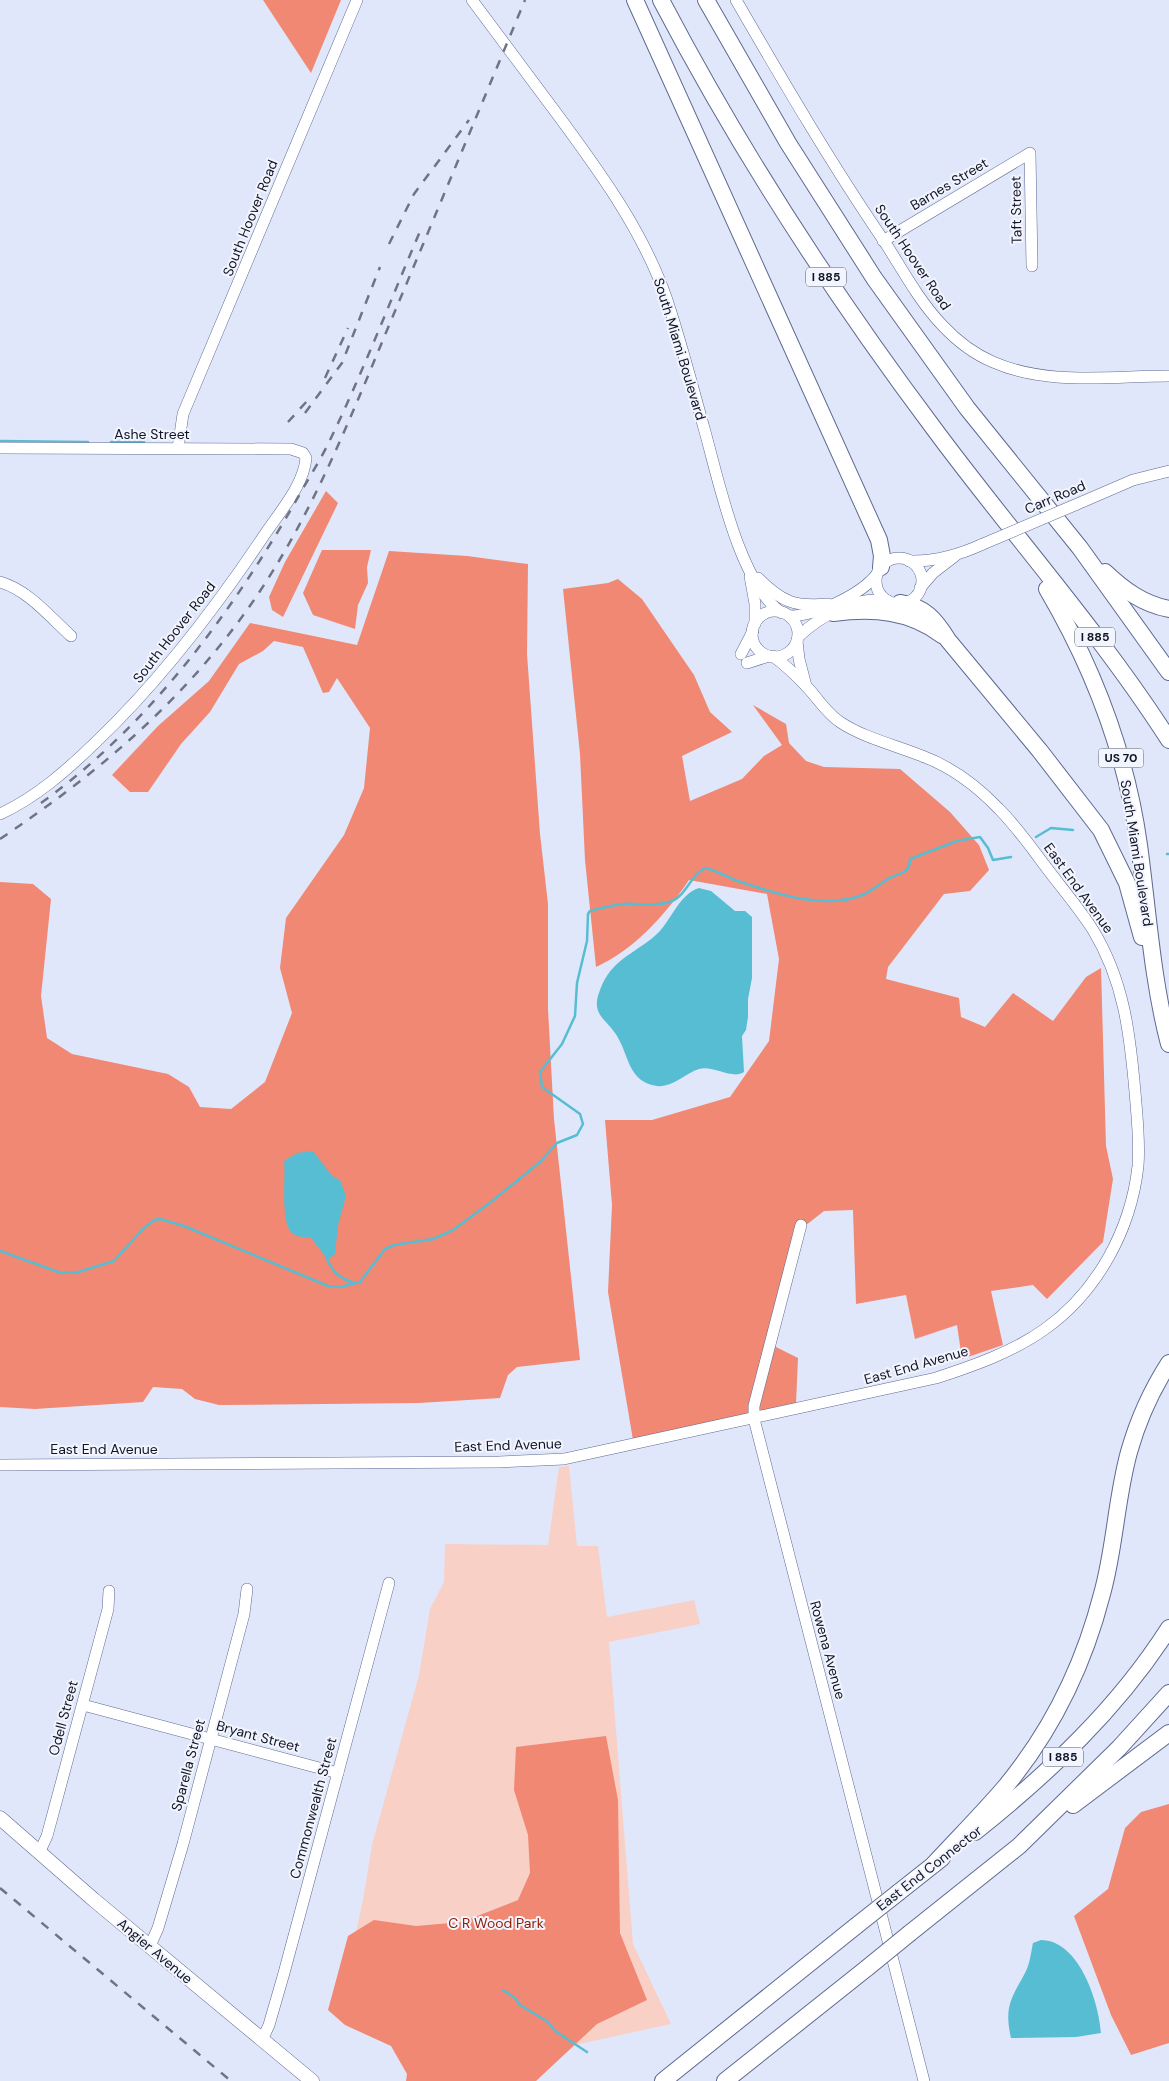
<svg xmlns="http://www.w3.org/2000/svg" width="1169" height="2081" font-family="'DM Sans',sans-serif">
<rect width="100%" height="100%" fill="#e1e7fa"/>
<path fill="#f8d0c6" d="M569 1466 577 1546H598L607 1617 694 1600 700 1624 609 1642 633 1944 671 2024 441 2074 342 1996 363 1900 372 1845 419 1675 430 1609 444 1582 445 1544 548 1545 559 1467Z"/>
<g fill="#f08873">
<path d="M263 0H341L311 73Z"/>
<path d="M326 491 338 503 283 617 272 610 269 597 285 562Z"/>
<path d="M322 550H371L367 567 368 583 358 605 355 629 313 615 303 593Z"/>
<path d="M389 551 467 556 528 564 527 654 540 834 548 904V1009L554 1119 580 1360 517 1367 508 1375 500 1398 419 1403 219 1405 195 1399 182 1389 153 1387 143 1402 35 1409 0 1407V882L33 884 51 899 41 996 47 1038 72 1054 168 1074 189 1087 200 1107 231 1109 265 1082 292 1013 280 968 286 918 344 835 364 788 370 728 337 678 329 692 323 693 303 647 274 641 263 651 239 664 210 712 181 744 148 792H130L112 775 158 726 209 681 250 623 357 645Z"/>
<path d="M618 579 642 599 694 675 710 712 732 732 682 756 690 801 742 779 764 756 782 745 753 705 786 724 789 743 806 761 824 767 900 769 950 812 979 845 989 870 970 891 944 894 888 967 886 979 959 998 961 1017 985 1027 1013 993 1053 1021 1086 977 1101 968 1106 1146 1113 1179 1103 1242 1047 1299 1033 1285 991 1291 1003 1345 962 1359 957 1325 915 1339 906 1295 856 1304 853 1210 824 1211 796 1233 768 1343 798 1358 796 1404 633 1440 608 1292 612 1205 605 1120H652L730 1097 769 1041 779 959 767 894 689 880C666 914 634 950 596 967L585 860 580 754 563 589 608 583Z"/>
<path d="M606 1736 618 1800 620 1933 647 2000 597 2024 536 2081H406L407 2074 391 2046 345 2025 328 2010 348 1936 374 1920 416 1926 462 1922 518 1900 530 1873 528 1835 514 1790 516 1747Z"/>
<path d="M1169 1804V2043L1131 2055 1111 2015 1074 1916 1108 1889 1125 1828 1141 1812Z"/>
</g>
<g fill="#57bdd2">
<path d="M699 888 711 891 735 911H745L752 917V978L748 999V1017L746 1030 742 1036 744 1072C733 1080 713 1065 699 1069 686 1073 672 1088 657 1086 628 1082 629 1055 617 1036 606 1018 590 1015 600 990 612 957 638 953 659 932 672 918 680 894 699 888Z"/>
<path d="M313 1151 332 1176 340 1180 346 1196 338 1225 335 1254 328 1260 311 1238C304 1237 296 1237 292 1233 280 1222 286 1177 284 1161L297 1153Z"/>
<path d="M1041 1940C1079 1940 1099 2002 1101 2033L1076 2037 1011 2038C1004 2007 1011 1999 1025 1973 1030 1964 1031 1952 1033 1943Z"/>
</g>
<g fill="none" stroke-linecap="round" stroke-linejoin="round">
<g stroke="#57bdd2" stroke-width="2.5">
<path d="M0 441 88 442"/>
<path d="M111 442H144"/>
<path d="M1036 837 1051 828 1073 830"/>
<path d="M1167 854H1169"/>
<path d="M0 1251 61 1273 78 1272 114 1261 143 1229 154 1220 160 1219 184 1226 328 1286 340 1287 360 1282 385 1249 394 1245 433 1239 453 1230 491 1202 540 1162 557 1143 577 1135 583 1124 580 1114 542 1087 540 1072 562 1044 575 1016 577 983 587 941 588 914 590 911C601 908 612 905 624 904 639 903 655 907 670 902 687 896 691 873 706 868 717 871 727 877 738 881 777 894 825 911 865 894 873 890 880 884 888 879 899 872 910 875 910 859L957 841 980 837 988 848 993 860 1011 857"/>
<path d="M327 1259C332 1271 339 1278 352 1282"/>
<path d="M503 1990 515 1998 520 2005 548 2022 555 2031 587 2052"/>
</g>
<g stroke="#5e6992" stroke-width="12">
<g id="minor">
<path d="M472 0C501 39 531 79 560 118 602 175 644 233 667 300 681 342 692 385 704 428 718 477 739 584 782 613"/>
<path d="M736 0C784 83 832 165 886 244 903 271 920 302 942 325 956 340 974 354 993 362 1047 386 1112 376 1169 376"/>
<path d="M883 241 1030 153 1032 266"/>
<path d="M0 448 291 449 303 453 306 458C304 485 279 513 265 534 215 609 161 680 96 742 67 770 37 797 0 814"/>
<path d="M178 448 183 414 357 0"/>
<path d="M1082 502 1133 480 1169 471"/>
<circle cx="899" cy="581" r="23"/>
<path d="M909 561C936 562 959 555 983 544"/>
<path d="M750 576 755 604V624"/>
<path d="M758 578C782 602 794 607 828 604"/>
<path d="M0 582C28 590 49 616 71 636"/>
<path d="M920 588 933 573 955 556"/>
<circle cx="775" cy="634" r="23"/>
<path d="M789 616C815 616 861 595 877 574"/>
<path d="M798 637C820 616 857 595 888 601"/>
<path d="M797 641 799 659 806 686"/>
<path d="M741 654 753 631"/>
<path d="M747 663 769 656"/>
<path d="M801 1225 754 1406V1419L924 2081"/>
<path d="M0 1465 499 1462 564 1459 936 1378C973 1366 1013 1352 1045 1329 1097 1292 1131 1230 1138 1166 1140 1141 1137 1116 1135 1092 1130 1034 1124 981 1093 930 1081 911 1066 893 1052 875 1035 853 1019 829 999 809 977 786 952 767 922 756 895 745 864 738 840 722 825 712 818 698 806 686 796 675 785 665 773 656"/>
<path d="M83 1705 338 1773"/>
<path d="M40 1851 47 1836 108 1609 109 1591"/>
<path d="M150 1946 158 1928 183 1844 244 1614 247 1589"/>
<path d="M262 2040 269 2025 284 1973 389 1583"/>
</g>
</g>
<g stroke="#5e6992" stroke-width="15">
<path id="major" d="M0 1818 94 1900 312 2081"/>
</g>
<g stroke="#5e6992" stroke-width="18">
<g id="highway">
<path d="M635 0 879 540 882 556 881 567"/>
<path d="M661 0C740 151 833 294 935 430 1012 534 1099 631 1169 740"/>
<path d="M706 0 788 143 874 278 967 408 1080 548 1169 672"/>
<path d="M1105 572C1124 590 1143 604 1169 609"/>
<path d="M1047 589C1094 669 1126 752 1139 845 1148 911 1152 979 1169 1044"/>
<path d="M900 603C925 607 935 619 948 640L1040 751 1101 830 1127 883 1142 937"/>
<path d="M833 613C873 608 909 610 942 635"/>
<path d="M1073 1805 1169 1733"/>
<path d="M975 1832C1049 1773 1118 1708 1169 1628"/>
<path d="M934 1864C958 1838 983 1813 1006 1786 1052 1730 1084 1664 1102 1594 1115 1548 1116 1499 1129 1452 1138 1420 1151 1391 1169 1363"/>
<path d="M899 1892 942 1858"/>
<path d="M910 1933 1019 1846 1119 1748 1169 1693"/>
<path d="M663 2081 856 1926"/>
<path d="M725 2081 867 1968"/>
</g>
</g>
<use href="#minor" stroke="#fff" stroke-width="11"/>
<use href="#major" stroke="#fff" stroke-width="14"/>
<use href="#highway" stroke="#fff" stroke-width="16"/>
<g stroke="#6f7485" stroke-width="2.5" stroke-dasharray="9 9" stroke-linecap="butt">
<path d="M389 244 414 194 469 120"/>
<path d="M325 378 348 328"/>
<path d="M305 413 342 363 380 267"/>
<path d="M288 422 308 400"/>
<path d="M41 803C147 727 228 618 293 506 305 484 319 463 330 440 363 372 391 299 421 229"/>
<path d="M0 839C92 777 172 711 239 621 306 531 347 426 390 323 435 216 480 108 525 0"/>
<path d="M0 1888 231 2081"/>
</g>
<g stroke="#5e6992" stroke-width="12" stroke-linecap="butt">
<path id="minor-bridge" d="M983 544 1082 502"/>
</g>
<g stroke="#5e6992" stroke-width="18" stroke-linecap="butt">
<g id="highway-bridge">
<path d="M856 1926 899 1892"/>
<path d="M867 1968 910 1933"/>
</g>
</g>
<use href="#minor-bridge" stroke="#fff" stroke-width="11"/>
<use href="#highway-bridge" stroke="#fff" stroke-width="16"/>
</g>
<g text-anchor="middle" stroke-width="4" stroke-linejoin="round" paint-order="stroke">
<g fill="#f2f5fe" stroke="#545865" stroke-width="1">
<rect x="806" y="267.5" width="40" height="19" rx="4"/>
<rect x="1075" y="627.5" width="40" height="19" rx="4"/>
<rect x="1098.5" y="748.5" width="45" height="19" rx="4"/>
<rect x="1043" y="1747.5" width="40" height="19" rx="4"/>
</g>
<g font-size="12" font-weight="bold" fill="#101424">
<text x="826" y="281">I 885</text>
<text x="1095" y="641">I 885</text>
<text x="1121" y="762">US 70</text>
<text x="1063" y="1761">I 885</text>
</g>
<g font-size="14" fill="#101424" stroke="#f2f5fe">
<text transform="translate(949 184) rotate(-31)" y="5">Barnes Street</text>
<text transform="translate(1016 210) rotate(-91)" y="5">Taft Street</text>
<text transform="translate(250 218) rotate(-68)" y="5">South Hoover Road</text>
<text transform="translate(913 257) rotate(56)" y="5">South Hoover Road</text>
<text transform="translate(680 349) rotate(73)" y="5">South Miami Boulevard</text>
<text x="152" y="439">Ashe Street</text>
<text transform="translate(1055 497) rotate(-23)" y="5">Carr Road</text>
<text transform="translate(174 632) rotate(-52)" y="5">South Hoover Road</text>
<text transform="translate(1137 853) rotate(81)" y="5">South Miami Boulevard</text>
<text transform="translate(1079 888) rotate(54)" y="5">East End Avenue</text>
<text transform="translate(916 1365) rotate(-16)" y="5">East End Avenue</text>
<text transform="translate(508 1445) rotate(-2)" y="5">East End Avenue</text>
<text x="104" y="1454">East End Avenue</text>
<text transform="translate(828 1650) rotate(75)" y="5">Rowena Avenue</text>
<text transform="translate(63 1718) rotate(-75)" y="5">Odell Street</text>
<text transform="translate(258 1736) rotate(15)" y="5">Bryant Street</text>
<text transform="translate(188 1765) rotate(-75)" y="5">Sparella Street</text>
<text transform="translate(313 1808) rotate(-75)" y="5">Commonwealth Street</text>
<text transform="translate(929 1868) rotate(-38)" y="5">East End Connector</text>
<text transform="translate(155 1951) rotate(40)" y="5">Angier Avenue</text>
</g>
<g font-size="14" fill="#8f1a01" stroke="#f2f5fe">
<text x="496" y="1928">C R Wood Park</text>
</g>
</g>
</svg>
